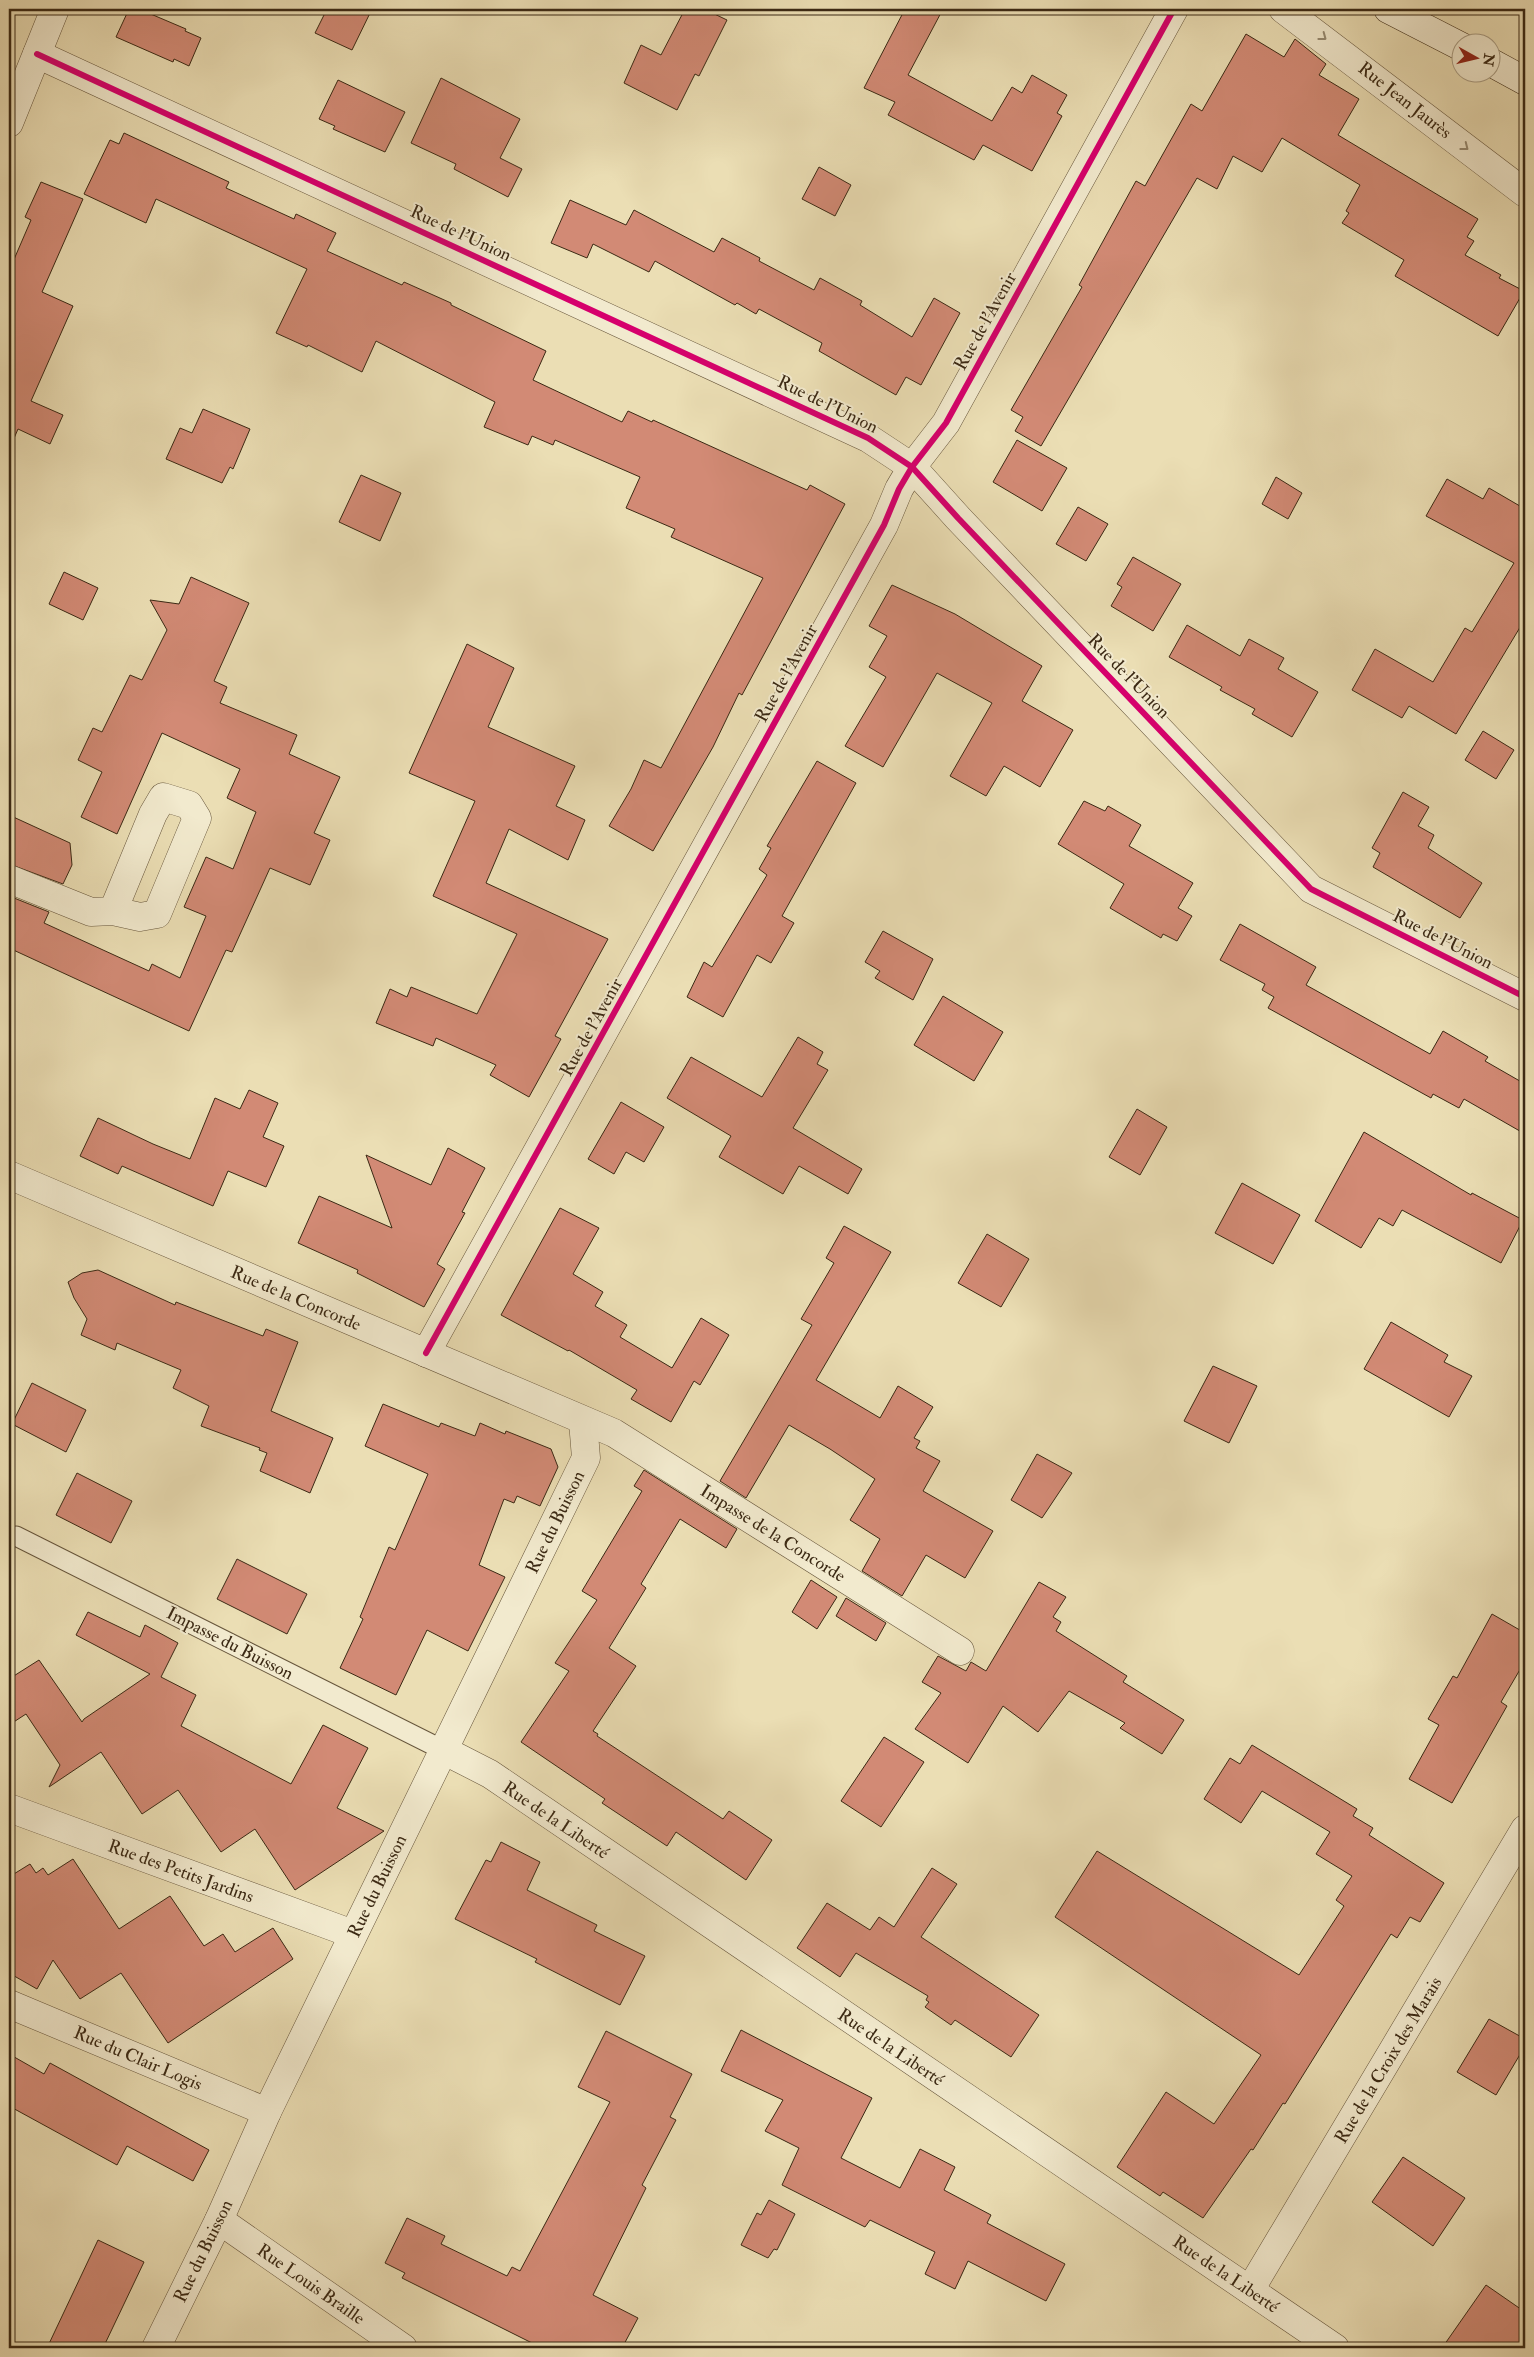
<svg xmlns="http://www.w3.org/2000/svg" width="1534" height="2357" font-family="'IM FELL Double Pica',serif">
<rect width="100%" height="100%" fill="#ebdeb4"/>
<filter id="stains"><feTurbulence type="fractalNoise" baseFrequency=".004" numOctaves="4"/><feColorMatrix values="0 0 0 0 .2 0 0 0 0 .09 0 0 0 0 .02 0 0 0 .5 -.17"/></filter>
<radialGradient id="worn" r=".72"><stop offset=".6" stop-color="#630" stop-opacity="0"/><stop offset="1" stop-color="#630" stop-opacity=".3"/></radialGradient>
<g fill="#d28a75" stroke="#3b2914">
<path d="M129 9H139L186 29 185 31 201 38 189 66 174 59 173 62 116 37Z"/>
<path d="M327 9H372L352 50 315 33Z"/>
<path d="M685 9H704L727 20 699 76 695 74 677 110 624 83 641 45 661 55Z"/>
<path d="M905 9H943L908 75 992 121 1012 87 1022 93 1032 75 1067 95 1057 113 1062 116 1032 171 983 145 974 160 888 115 895 102 864 88Z"/>
<path d="M1246 34 1284 57 1295 39 1326 64 1319 75 1359 99 1338 135 1478 219 1467 237 1474 241 1465 255 1501 275 1499 278 1524 291 1498 336 1395 276 1404 260 1342 223 1349 213 1346 211 1360 185 1282 138 1262 172 1233 156 1217 189 1197 178 1041 446 1015 431 1023 417 1011 410 1082 287 1079 285 1136 181 1145 186 1191 104 1202 111Z"/>
<path d="M441 78 520 119 500 158 522 169 508 197 454 169 456 164 411 143Z"/>
<path d="M338 80 405 112 385 152 333 129 335 126 319 119Z"/>
<path d="M124 133 229 182 226 188 294 219 296 214 336 233 327 251 402 285 404 282 451 303V305L546 351 533 380 622 422 628 411 652 422 653 420 807 490 810 485 845 504 742 695 739 693 713 747 653 851 609 826 631 789 644 760 661 768 763 578 671 537 675 529 626 508 640 477 555 440 553 445 532 436 528 445 484 427 495 402 376 341 362 372 308 345 307 347 276 333 307 269 156 199 146 223 84 194 110 140 119 144Z"/>
<path d="M819 167 851 185 835 216 802 199Z"/>
<path d="M41 182 83 199 42 292 73 306 31 401 63 415 50 444 18 429 9 450V271L31 220 25 217Z"/>
<path d="M570 200 626 225 634 210 714 252 722 238 760 258 759 261 814 290 820 278 862 301 860 305 912 337 934 298 960 313 921 385 906 377 896 395 819 351 822 343 759 309 756 314 737 303 735 305 655 261 649 272 593 244 587 258 551 243Z"/>
<path d="M203 409 250 429 233 469 230 467 222 483 166 459 180 428 192 433Z"/>
<path d="M1017 440 1067 468 1042 511 993 482Z"/>
<path d="M361 475 401 493 380 541 339 522Z"/>
<path d="M1276 477 1302 493 1288 519 1262 504Z"/>
<path d="M1447 479 1483 499 1489 488 1525 509V619L1456 734 1409 706 1402 718 1352 690 1375 649 1433 682 1465 628 1472 632 1514 563 1426 516Z"/>
<path d="M1078 507 1108 524 1086 561 1056 544Z"/>
<path d="M1133 557 1181 584 1153 631 1111 606 1122 587 1117 584Z"/>
<path d="M64 572 98 588 83 620 49 604Z"/>
<path d="M191 577 249 603 214 681 227 687 220 703 297 735 289 754 340 777 314 833 330 840 310 885 270 868 232 952 226 950 189 1031 9 948V896L49 912 44 923 149 971 152 964 180 978 206 916 184 907 206 857 233 869 256 812 227 798 240 769 162 733 117 834 81 817 102 772 78 760 93 728 102 732 130 675 142 680 167 630 150 600 179 604Z"/>
<path d="M892 585 955 614 1042 666 1022 701 1073 730 1040 787 1004 766 986 796 950 776 992 703 937 673 883 767 845 746 886 677 869 667 887 636 869 626Z"/>
<path d="M1187 625 1240 656 1249 639 1284 658 1278 669 1318 692 1292 737 1252 714 1255 709 1220 690 1222 687 1169 657Z"/>
<path d="M467 644 514 668 488 727 575 766 556 806 585 820 568 860 509 829 486 883 608 939 555 1036 561 1039 529 1097 490 1075 496 1065 436 1038 433 1046 376 1023 390 989 407 997 411 987 477 1014 517 934 433 896 475 801 409 773Z"/>
<path d="M1483 731 1514 750 1496 779 1465 760Z"/>
<path d="M817 761 856 783 782 916 794 923 771 963 757 955 723 1017 687 997 704 962 712 967 767 875 759 869 771 848 767 846Z"/>
<path d="M1403 792 1429 807 1418 826 1434 835 1428 848 1482 883 1460 918 1373 867 1380 853 1372 848Z"/>
<path d="M1084 801 1105 811 1108 806 1141 825 1129 846 1193 883 1178 908 1192 916 1177 941 1163 934 1161 938 1110 908 1124 884 1058 844Z"/>
<path d="M9 815 70 843 72 865 63 884 9 864Z"/>
<path d="M1240 924 1316 967 1306 985 1430 1054 1443 1031 1488 1057 1485 1061 1525 1084V1134L1464 1099 1459 1108 1433 1094 1431 1098 1268 1008 1274 997 1262 990 1265 984 1220 960Z"/>
<path d="M883 931 933 959 913 1000 875 978 880 971 865 962Z"/>
<path d="M943 996 1003 1032 974 1081 914 1045Z"/>
<path d="M798 1037 823 1052 817 1064 828 1070 793 1128 862 1169 848 1194 799 1166 783 1194 719 1157 731 1136 667 1098 691 1057 762 1097Z"/>
<path d="M249 1090 278 1103 263 1137 284 1146 266 1187 228 1171 213 1206 122 1166 118 1174 80 1156 98 1118 153 1144 190 1159 215 1098 240 1109Z"/>
<path d="M621 1102 664 1127 644 1162 626 1152 614 1174 588 1159Z"/>
<path d="M1137 1109 1167 1127 1140 1175 1109 1157Z"/>
<path d="M1364 1132 1471 1195 1472 1193 1523 1220 1501 1263 1402 1210 1393 1226 1379 1218 1361 1248 1315 1221Z"/>
<path d="M448 1148 485 1168 462 1212 465 1213 437 1264 445 1269 424 1307 357 1273 358 1270 298 1243 319 1196 392 1228 366 1155 431 1185Z"/>
<path d="M1242 1183 1300 1215 1273 1264 1215 1233Z"/>
<path d="M560 1208 599 1228 573 1274 603 1292 595 1306 627 1325 620 1337 672 1368 701 1318 729 1335 700 1385 694 1381 671 1422 631 1399 637 1390 569 1350 568 1351 501 1315Z"/>
<path d="M844 1226 891 1252 816 1380 880 1418 898 1386 933 1407 914 1438 920 1441 916 1448 940 1461 923 1491 993 1531 965 1578 926 1555 902 1596 862 1571 880 1539 850 1520 875 1479 830 1449 789 1425 746 1498 720 1481 812 1325 801 1319 834 1263 826 1258Z"/>
<path d="M987 1234 1029 1259 1001 1307 958 1283Z"/>
<path d="M98 1270 175 1305 176 1302 263 1336 266 1329 298 1342 271 1411 333 1438 310 1493 260 1471 267 1453 259 1450 260 1448 201 1426 209 1406 173 1388 181 1370 117 1343 115 1350 81 1335 87 1319 74 1298 68 1282 82 1273Z"/>
<path d="M1391 1322 1448 1355 1444 1362 1472 1376 1449 1417 1364 1369Z"/>
<path d="M1213 1366 1257 1386 1229 1443 1184 1421Z"/>
<path d="M32 1383 86 1410 66 1452 12 1424Z"/>
<path d="M383 1404 439 1427 441 1423 475 1436 480 1423 505 1434 506 1431 551 1449 558 1467 540 1506 517 1496 514 1503 504 1499 479 1565 505 1577 468 1651 427 1630 396 1695 340 1668 363 1619 360 1617 389 1547 395 1550 428 1474 365 1446Z"/>
<path d="M1037 1454 1072 1473 1042 1518 1011 1500Z"/>
<path d="M644 1470 737 1529 726 1548 680 1519 641 1584 646 1588 609 1648 636 1666 593 1731 598 1734 597 1736 723 1819 729 1811 772 1840 746 1880 676 1832 667 1846 602 1803 605 1799 521 1742 569 1671 555 1663 597 1600 582 1591 642 1491 634 1486Z"/>
<path d="M77 1473 132 1501 111 1543 56 1515Z"/>
<path d="M237 1559 307 1594 287 1634 217 1599Z"/>
<path d="M811 1580 837 1597 817 1629 792 1612Z"/>
<path d="M1039 1582 1066 1597 1053 1617 1061 1622 1056 1631 1127 1676 1123 1682 1184 1720 1162 1754 1120 1728 1125 1723 1069 1691 1038 1732 1003 1706 968 1763 915 1729 941 1693 922 1682 938 1656 966 1671 971 1662 986 1671Z"/>
<path d="M846 1598 886 1623 876 1641 836 1616Z"/>
<path d="M88 1612 140 1637 145 1625 178 1643 161 1677 196 1695 181 1726 291 1784 323 1725 368 1748 337 1808 384 1831 295 1890 255 1829 221 1852 178 1790 142 1814 101 1752 49 1787 60 1765 26 1714 9 1725V1679L39 1660 82 1722 84 1719 150 1674 76 1635Z"/>
<path d="M1492 1614 1525 1633V1661L1501 1702 1507 1706 1452 1803 1409 1779 1439 1725 1428 1719 1453 1676 1457 1678Z"/>
<path d="M884 1737 924 1762 881 1827 841 1801Z"/>
<path d="M1252 1745 1357 1809 1353 1816 1373 1828 1369 1835 1444 1883 1420 1922 1410 1917 1397 1938 1391 1934 1285 2104 1283 2103 1253 2150 1251 2149 1203 2218 1163 2192 1160 2196 1117 2167 1166 2092 1214 2124 1261 2055 1055 1917 1097 1851 1299 1975 1344 1906 1336 1900 1352 1876 1316 1854 1330 1832 1262 1791 1241 1823 1204 1799 1230 1758 1240 1764Z"/>
<path d="M501 1842 540 1862 527 1890 597 1925 594 1931 645 1956 620 2005 535 1962 537 1959 455 1919 486 1860 491 1862Z"/>
<path d="M73 1859 119 1929 170 1896 204 1946 223 1934 235 1952 273 1928 293 1959 168 2043 121 1973 80 1999 53 1960 37 1989 9 1973V1877L30 1864 36 1873 43 1868 48 1875Z"/>
<path d="M932 1868 957 1884 921 1937 1039 2015 1011 2057 955 2020 951 2025 925 2007 929 2002 926 2000 928 1996 856 1953 840 1977 797 1948 827 1903 870 1930 879 1917 894 1927Z"/>
<path d="M1489 2019 1525 2039V2046L1496 2095 1457 2072Z"/>
<path d="M741 2030 872 2098 841 2158 900 2188 920 2149 955 2167 944 2190 991 2215 987 2223 1065 2264 1046 2301 968 2261 955 2289 925 2274 935 2252 870 2220 865 2227 782 2185 799 2148 765 2131 783 2100 721 2071Z"/>
<path d="M606 2031 692 2074 670 2117 676 2120 642 2185 646 2188 593 2295 638 2318 622 2348H542L402 2278 405 2273 385 2263 407 2218 445 2236 441 2244 507 2276 512 2267 520 2271 610 2102 578 2087Z"/>
<path d="M9 2054 44 2074 50 2063 209 2150 193 2181 127 2146 117 2165 9 2106Z"/>
<path d="M1403 2157 1465 2198 1433 2246 1372 2202Z"/>
<path d="M769 2200 795 2214 777 2250 774 2249 768 2258 741 2245 757 2213 761 2215Z"/>
<path d="M98 2240 144 2262 103 2348H47Z"/>
<path d="M1486 2285 1525 2312V2348H1442Z"/>
</g>
<g fill="none" stroke-linecap="round" stroke-linejoin="round">
<g stroke="#67563c" stroke-width="21">
<path id="service" d="M16 1536 445 1751"/>
</g>
<g stroke="#67563c" stroke-width="29">
<g id="minor">
<path d="M1283 9 1525 193"/>
<path d="M37 54 868 438 912 467 958 518 1311 889 1525 997"/>
<path d="M9 123 55 9"/>
<path d="M9 879 91 912 113 911 140 917 157 914 197 818 189 805 163 797 153 814 113 911"/>
<path d="M9 1175 614 1433 960 1651"/>
<path d="M426 1353 884 525 899 489 912 467 946 423 1174 9"/>
<path d="M445 1751 490 1774 1335 2348"/>
<path d="M9 1808 353 1934"/>
<path d="M9 2004 267 2112"/>
<path d="M219 2220 403 2348"/>
<path d="M1250 2290 1525 1829"/>
<path d="M156 2348 219 2220 267 2112 586 1458 583 1421"/>
</g>
</g>
<g stroke="#3b2914" stroke-width="29">
<g id="secondary">
<path d="M1388 9 1462 47"/>
<path d="M1492 63 1525 81"/>
</g>
</g>
<use href="#service" stroke="#f2eace" stroke-width="19"/>
<use href="#minor" stroke="#f2eace" stroke-width="28"/>
<use href="#secondary" stroke="#f2eace" stroke-width="28"/>
<g stroke="#f2eace" stroke-width="9">
<g id="cycleway">
<path d="M37 54 868 438 912 467 958 518 1311 889 1525 997"/>
<path d="M426 1353 884 525 899 489 912 467 946 423 1174 9"/>
</g>
</g>
<use href="#cycleway" stroke="#d6006c" stroke-width="6"/>
</g>
<defs><path id="oneway-chevron" d="M-2-3.5L2.5 0L-2 3.5" fill="none" stroke-width="1.6" stroke-linecap="round" stroke-linejoin="round" transform="scale(1.25)"/></defs>
<g stroke="#968a71">
<use href="#oneway-chevron" transform="translate(1323 37) rotate(37)"/>
<use href="#oneway-chevron" transform="translate(1465 147) rotate(38)"/>
</g>
<g text-anchor="middle" stroke-width="4" stroke-linejoin="round" paint-order="stroke">
<g font-size="18" fill="#3b2914" stroke="#f2eace">
<text transform="translate(1405 100) rotate(38)" y="6">Rue Jean Jaurès</text>
<text transform="translate(461 233) rotate(25)" y="6">Rue de l'Union</text>
<text transform="translate(985 321) rotate(-61)" y="6">Rue de l'Avenir</text>
<text transform="translate(828 404) rotate(26)" y="6">Rue de l'Union</text>
<text transform="translate(786 673) rotate(-61)" y="6">Rue de l'Avenir</text>
<text transform="translate(1129 676) rotate(46)" y="6">Rue de l'Union</text>
<text transform="translate(1443 939) rotate(27)" y="6">Rue de l'Union</text>
<text transform="translate(591 1027) rotate(-61)" y="6">Rue de l'Avenir</text>
<text transform="translate(296 1298) rotate(23)" y="6">Rue de la Concorde</text>
<text transform="translate(555 1522) rotate(-64)" y="6">Rue du Buisson</text>
<text transform="translate(773 1533) rotate(32)" y="6">Impasse de la Concorde</text>
<text transform="translate(230 1643) rotate(27)" y="6">Impasse du Buisson</text>
<text transform="translate(556 1820) rotate(34)" y="6">Rue de la Liberté</text>
<text transform="translate(181 1871) rotate(20)" y="6">Rue des Petits Jardins</text>
<text transform="translate(377 1886) rotate(-64)" y="6">Rue du Buisson</text>
<text transform="translate(891 2047) rotate(34)" y="6">Rue de la Liberté</text>
<text transform="translate(138 2058) rotate(23)" y="6">Rue du Clair Logis</text>
<text transform="translate(1388 2060) rotate(-59)" y="6">Rue de la Croix des Marais</text>
<text transform="translate(203 2251) rotate(-64)" y="6">Rue du Buisson</text>
<text transform="translate(1226 2274) rotate(34)" y="6">Rue de la Liberté</text>
<text transform="translate(311 2284) rotate(35)" y="6">Rue Louis Braille</text>
</g>
</g>
<rect width="1534" height="2357" fill="none" stroke="#ebdeb4" stroke-width="30"/>
<rect x="10" y="10" width="1514" height="2337" fill="none" stroke="#3b2914" stroke-width="2.5"/>
<rect x="15" y="15" width="1504" height="2327" fill="none" stroke="#3b2914"/>
<g transform="translate(1476 58) rotate(98)"><circle r="24" fill="#f2eace" stroke="#a99d84"/>
<path d="M0-4L9 19L0 12L-9 19Z" fill="#8f2418"/>
<text y="-8" font-size="14" font-weight="bold" text-anchor="middle" fill="#3b2914">N</text>
</g>
<rect width="100%" height="100%" filter="url(#stains)"/>
<rect width="100%" height="100%" fill="url(#worn)"/>
</svg>
